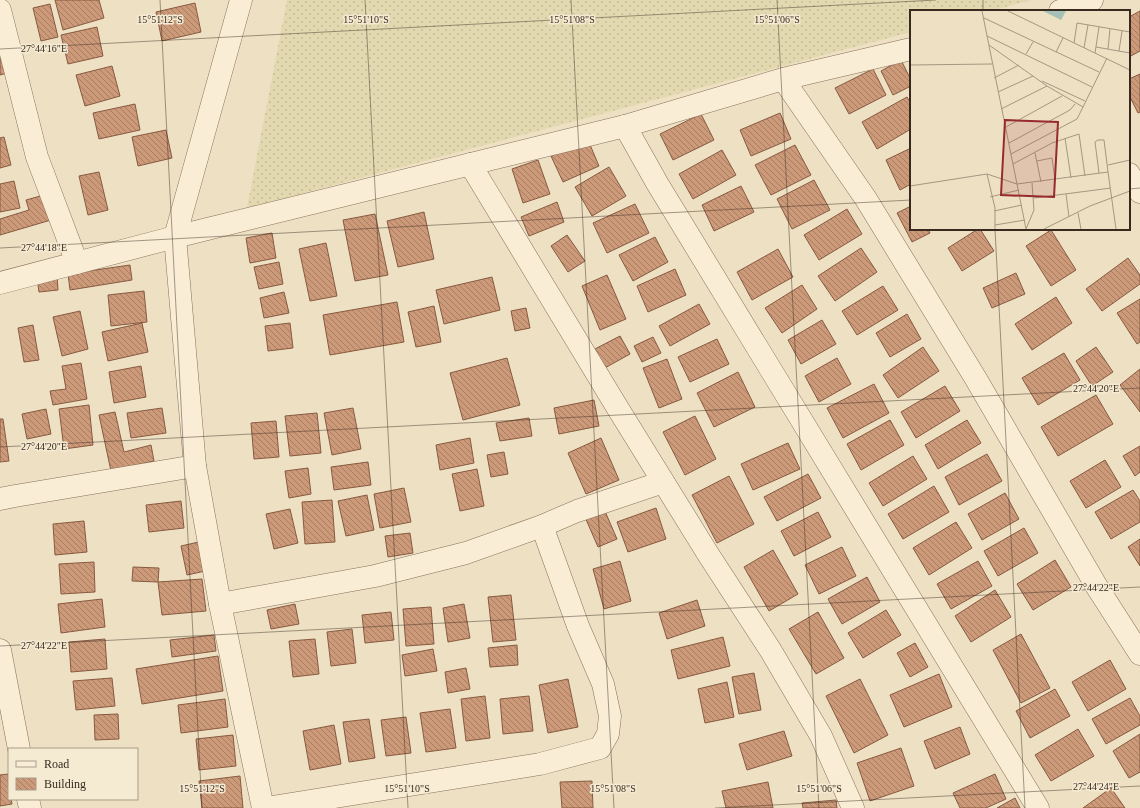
<svg xmlns="http://www.w3.org/2000/svg" width="1140" height="808" font-family="'Times New Roman',serif">
<defs>
<pattern id="farmland-dots" width="8" height="8" patternUnits="userSpaceOnUse"><rect width="8" height="8" fill="#e3d9b0"/><path d="M2 2h.1M6 6h.1" fill="none" stroke="#c4ba97" stroke-width="1.8" stroke-linecap="round"/></pattern>
<pattern id="building-back-hatch" width="6" height="6" patternUnits="userSpaceOnUse"><rect width="6" height="6" fill="#cc9979"/><path d="M-1 5l2 2M0 0l6 6M5-1l2 2" fill="none" stroke="#a77d63"/></pattern>
</defs>
<rect width="100%" height="100%" fill="#eee0c3"/>
<path fill="url(#farmland-dots)" d="M287 0H1032L991 11H911V32L247 208Z"/>
<g fill="url(#building-back-hatch)" stroke="#875a40">
<path d="M55 0H99L104 18 63 30Z"/>
<path d="M195 3 201 32 162 41 156 12Z"/>
<path d="M50 4 58 37 41 41 33 8Z"/>
<path d="M1140 11V51L1129 57V17Z"/>
<path d="M97 27 103 56 68 64 61 35Z"/>
<path d="M0 52 14 71 0 75Z"/>
<path d="M901 60 911 80V86L893 95 881 71Z"/>
<path d="M112 66 120 96 85 106 76 75Z"/>
<path d="M873 69 886 95 849 114 835 88Z"/>
<path d="M1140 74V112L1138 113 1129 95V79Z"/>
<path d="M907 97 911 104V129L877 149 862 122Z"/>
<path d="M135 104 140 130 99 139 93 113Z"/>
<path d="M780 113 791 139 751 156 740 130Z"/>
<path d="M701 114 714 140 673 160 660 134Z"/>
<path d="M166 130 172 158 138 166 132 137Z"/>
<path d="M4 137 11 165 0 168V138Z"/>
<path d="M588 140 599 166 563 182 551 156Z"/>
<path d="M795 145 811 175 771 195 755 165Z"/>
<path d="M911 148V184L900 190 886 160Z"/>
<path d="M722 150 736 175 693 199 679 174Z"/>
<path d="M538 160 550 194 523 203 512 169Z"/>
<path d="M609 167 626 196 592 216 575 187Z"/>
<path d="M99 172 108 210 88 215 79 176Z"/>
<path d="M814 180 830 210 792 229 777 199Z"/>
<path d="M14 181 20 208 0 212V184Z"/>
<path d="M741 186 754 212 714 231 702 205Z"/>
<path d="M44 195 51 220 0 235V219L29 210 26 200Z"/>
<path d="M557 202 564 222 529 236 521 217Z"/>
<path d="M635 204 649 233 607 253 593 223Z"/>
<path d="M911 206V229H928L930 233 912 242 897 213Z"/>
<path d="M847 209 862 234 819 260 804 235Z"/>
<path d="M424 212 434 259 398 267 387 221Z"/>
<path d="M375 214 388 275 355 281 343 220Z"/>
<path d="M978 229H980L994 251 962 271 948 248Z"/>
<path d="M1051 230 1076 270 1051 286 1026 246Z"/>
<path d="M272 233 276 258 250 263 246 238Z"/>
<path d="M567 235 585 261 568 272 551 246Z"/>
<path d="M655 237 668 262 633 281 619 255Z"/>
<path d="M326 243 337 296 310 301 299 249Z"/>
<path d="M861 248 877 272 835 301 818 276Z"/>
<path d="M778 249 793 277 752 300 737 272Z"/>
<path d="M1128 258 1140 275V284L1102 311 1086 289Z"/>
<path d="M279 262 283 284 259 289 254 267Z"/>
<path d="M130 265 132 280 70 290 68 274Z"/>
<path d="M675 269 686 295 648 312 637 286Z"/>
<path d="M1016 273 1025 294 992 308 983 288Z"/>
<path d="M57 275 58 290 39 292 37 278Z"/>
<path d="M607 275 626 319 600 330 582 286Z"/>
<path d="M492 277 500 310 444 324 436 290Z"/>
<path d="M802 285 817 309 782 333 765 308Z"/>
<path d="M883 286 898 310 857 335 842 311Z"/>
<path d="M144 291 147 322 111 326 108 295Z"/>
<path d="M284 292 289 313 264 318 260 298Z"/>
<path d="M1056 297 1072 323 1032 350 1015 324Z"/>
<path d="M1140 299V342L1137 344 1117 313Z"/>
<path d="M397 302 404 342 330 355 323 315Z"/>
<path d="M699 304 710 324 670 346 659 326Z"/>
<path d="M434 306 441 342 416 347 408 312Z"/>
<path d="M526 308 530 328 515 331 511 311Z"/>
<path d="M80 311 88 349 62 356 53 317Z"/>
<path d="M907 314 921 339 890 357 876 333Z"/>
<path d="M822 320 836 344 801 364 788 340Z"/>
<path d="M142 323 148 352 108 361 102 332Z"/>
<path d="M290 323 293 348 268 351 265 326Z"/>
<path d="M33 325 39 360 24 362 18 328Z"/>
<path d="M620 336 630 354 603 369 593 350Z"/>
<path d="M653 337 661 353 642 362 634 346Z"/>
<path d="M717 339 729 364 690 382 678 357Z"/>
<path d="M923 347 939 371 898 398 883 375Z"/>
<path d="M1096 347 1113 372 1092 386 1076 361Z"/>
<path d="M1064 353 1080 380 1038 405 1022 378Z"/>
<path d="M507 358 520 405 463 420 450 373Z"/>
<path d="M837 358 851 384 819 402 805 376Z"/>
<path d="M667 359 682 399 659 408 643 368Z"/>
<path d="M81 363 87 399 53 405 50 391 66 389 62 366Z"/>
<path d="M141 366 146 397 114 403 109 372Z"/>
<path d="M1140 369V412L1120 385Z"/>
<path d="M738 372 755 407 714 427 697 393Z"/>
<path d="M874 384 889 413 843 438 827 408Z"/>
<path d="M945 386 960 411 916 438 901 412Z"/>
<path d="M1096 395 1113 424 1058 456 1041 427Z"/>
<path d="M594 400 599 426 559 434 554 408Z"/>
<path d="M89 405 93 445 64 449 59 409Z"/>
<path d="M162 408 166 433 131 438 127 413Z"/>
<path d="M353 408 361 449 332 455 324 413Z"/>
<path d="M46 409 51 434 27 439 22 414Z"/>
<path d="M115 412 124 452 151 445 154 461 111 471 99 415Z"/>
<path d="M317 413 321 453 290 456 285 416Z"/>
<path d="M695 416 716 459 685 475 663 432Z"/>
<path d="M529 418 532 436 500 441 496 423Z"/>
<path d="M0 419H3L9 461 0 462Z"/>
<path d="M890 420 904 445 861 470 847 444Z"/>
<path d="M967 420 981 443 938 469 925 445Z"/>
<path d="M276 421 279 457 254 459 251 423Z"/>
<path d="M470 438 474 463 440 470 436 445Z"/>
<path d="M601 438 619 480 586 494 568 453Z"/>
<path d="M788 443 800 469 753 490 741 464Z"/>
<path d="M1140 446V472L1135 476 1123 456Z"/>
<path d="M504 452 508 474 491 477 487 455Z"/>
<path d="M987 454 1002 481 959 505 945 477Z"/>
<path d="M913 456 927 479 883 506 869 483Z"/>
<path d="M1105 460 1121 487 1086 508 1070 481Z"/>
<path d="M368 462 371 485 334 490 331 467Z"/>
<path d="M308 468 311 494 289 498 285 471Z"/>
<path d="M477 469 484 506 460 511 452 474Z"/>
<path d="M808 474 821 498 777 521 764 497Z"/>
<path d="M729 476 754 524 717 543 692 495Z"/>
<path d="M934 486 949 512 903 539 888 514Z"/>
<path d="M404 488 411 522 380 528 374 494Z"/>
<path d="M1133 490 1140 501V522L1111 539 1095 512Z"/>
<path d="M1005 493 1019 519 982 540 968 514Z"/>
<path d="M367 495 374 530 346 536 338 501Z"/>
<path d="M332 500 335 542 305 544 302 502Z"/>
<path d="M181 501 184 528 149 532 146 505Z"/>
<path d="M656 508 666 539 628 552 617 522Z"/>
<path d="M290 509 298 543 274 549 266 514Z"/>
<path d="M604 509 617 539 598 547 585 517Z"/>
<path d="M818 512 831 537 794 556 781 531Z"/>
<path d="M84 521 87 552 55 555 53 524Z"/>
<path d="M956 522 972 548 929 575 913 548Z"/>
<path d="M1024 528 1038 553 998 576 984 551Z"/>
<path d="M410 533 413 553 388 557 385 536Z"/>
<path d="M1140 539V566L1128 547Z"/>
<path d="M203 541 210 570 187 575 181 546Z"/>
<path d="M842 547 856 576 819 594 805 565Z"/>
<path d="M773 550 798 594 769 611 744 567Z"/>
<path d="M1055 560 1071 587 1033 610 1017 584Z"/>
<path d="M620 561 631 601 604 609 593 569Z"/>
<path d="M978 561 992 586 951 609 937 584Z"/>
<path d="M94 562 95 592 61 594 59 564Z"/>
<path d="M133 567 159 568 158 582 132 581Z"/>
<path d="M867 577 880 602 842 624 828 599Z"/>
<path d="M202 579 206 611 162 615 158 582Z"/>
<path d="M995 590 1011 617 971 642 955 616Z"/>
<path d="M511 595 516 640 493 642 488 597Z"/>
<path d="M102 599 105 627 61 633 58 604Z"/>
<path d="M697 600 705 626 667 639 659 613Z"/>
<path d="M295 604 299 624 271 629 267 610Z"/>
<path d="M464 604 470 638 448 642 443 608Z"/>
<path d="M431 607 434 644 406 646 403 609Z"/>
<path d="M886 610 901 635 863 658 848 633Z"/>
<path d="M391 612 394 640 365 643 362 615Z"/>
<path d="M818 612 844 658 816 674 789 629Z"/>
<path d="M352 629 356 663 331 666 327 632Z"/>
<path d="M1021 634 1050 688 1021 703 993 650Z"/>
<path d="M214 635 216 651 172 657 170 640Z"/>
<path d="M723 637 730 666 678 679 671 650Z"/>
<path d="M105 639 107 669 71 672 69 642Z"/>
<path d="M315 639 319 674 293 677 289 641Z"/>
<path d="M915 643 928 667 910 677 897 653Z"/>
<path d="M517 645 518 665 490 667 488 648Z"/>
<path d="M433 649 437 671 405 676 402 655Z"/>
<path d="M218 656 223 691 142 704 136 669Z"/>
<path d="M1110 660 1126 689 1088 711 1072 682Z"/>
<path d="M466 668 470 689 448 693 445 672Z"/>
<path d="M754 673 761 710 739 714 732 677Z"/>
<path d="M939 674 952 707 904 727 890 695Z"/>
<path d="M112 678 115 706 76 710 73 681Z"/>
<path d="M568 679 578 727 548 733 539 685Z"/>
<path d="M860 679 888 735 854 753 826 696Z"/>
<path d="M727 682 734 717 705 723 698 689Z"/>
<path d="M1055 689 1070 716 1030 738 1016 711Z"/>
<path d="M485 696 490 738 466 741 461 699Z"/>
<path d="M529 696 533 731 503 734 500 699Z"/>
<path d="M1130 698 1140 716V725L1106 744 1092 719Z"/>
<path d="M225 699 228 727 181 733 178 705Z"/>
<path d="M450 709 456 748 426 752 420 713Z"/>
<path d="M118 714 119 739 95 740 94 715Z"/>
<path d="M406 717 411 753 386 756 381 720Z"/>
<path d="M369 719 375 758 349 762 343 722Z"/>
<path d="M334 725 341 764 310 770 303 731Z"/>
<path d="M960 727 970 754 935 769 924 741Z"/>
<path d="M1078 729 1094 756 1051 781 1035 755Z"/>
<path d="M784 731 792 756 747 770 739 744Z"/>
<path d="M1140 734V772L1129 778 1113 751Z"/>
<path d="M233 735 236 766 199 770 196 739Z"/>
<path d="M901 748 914 786 870 801 857 763Z"/>
<path d="M8 774 9 799H11L12 804 0 806V775Z"/>
<path d="M995 774 1006 799 986 808H960L953 793Z"/>
<path d="M240 776 243 808H202L199 781Z"/>
<path d="M592 781 593 808H562L560 782Z"/>
<path d="M768 782 773 808H726L722 791Z"/>
<path d="M1111 788 1125 808H1083Z"/>
<path d="M1015 798 1020 808H997Z"/>
<path d="M836 800 837 808H803L802 803Z"/>
</g>
<g fill="none" stroke-linecap="round" stroke-linejoin="round">
<g stroke="#88715a" stroke-width="23">
<g id="minor">
<path d="M241 0 175 237 625 126 783 79 911 49"/>
<path d="M0 10 37 157 77 263"/>
<path d="M1060 11 1092 0"/>
<path d="M783 79 866 199 976 379 1097 587 1140 654"/>
<path d="M625 126 657 183 1038 808"/>
<path d="M470 164 617 407 708 554 771 651 821 736 853 808"/>
<path d="M1129 174 1140 192"/>
<path d="M0 283 175 237 195 466 220 604 263 808"/>
<path d="M0 499 15 496 195 466"/>
<path d="M220 604 375 576 466 553 542 526 577 511 663 482"/>
<path d="M0 650 19 749"/>
<path d="M28 799 30 808"/>
<path d="M266 808 540 764 600 748 608 734 610 716 603 684 578 626 542 526"/>
</g>
</g>
<use href="#minor" stroke="#f9edd6" stroke-width="22"/>
</g>
<path fill="none" stroke="#382a1e" stroke-width="1" stroke-opacity="0.45" d="M160 0 202 808M365 0 408 808M571 0 614 808M777 0 819 808M983 0V11M0 49 936 0M1129 189 1140 188M995 229 1025 808M0 248 911 200M0 447 1140 388M0 646 1140 587M715 808 1140 786"/>
<g transform="translate(910 10)">
<rect width="220" height="220" fill="#eee0c3"/>
<path d="M133 1H156L151 10Z" fill="#a5c1b8"/>
<path fill="none" stroke="#a59781" stroke-width="1" d="M98 1 220 60M74 8 189 62M77 26 182 77M164 33 167 13 220 22M79 35 137 76 173 97 197 48M186 37 220 43M174 38 178 15M198 39 200 19M209 41 212 21M146 42 153 28M185 43 189 17M116 44 123 32M0 55 82 54M84 68 109 55M132 71 175 91M88 82 123 66M91 99 137 76M96 117 152 86M155 128 161 168M99 133 160 100 165 94M125 143 131 172M101 144 167 109 173 97M127 151 142 148 145 170M103 154 142 133 169 124 175 166M198 155 220 150M189 163 185 132 188 130H194L198 162M77 164 85 198V219M0 176 77 164 107 174 72 1M156 184 159 207M80 187 109 180M124 188 201 178M84 201 112 195M168 203 171 219M85 215 115 210M116 219 107 174 198 162 206 219M116 219 124 200 122 173M134 219 180 196 220 181"/>
<path fill="#972a2e" fill-opacity="0.15" stroke="#972a2e" stroke-width="2" d="M95 110 148 112 144 187 91 185Z"/>
<rect width="220" height="220" fill="none" stroke="#382a1e" stroke-width="2"/>
</g>
<g font-size="10" text-anchor="middle" fill="#382a1e" stroke="#f5ead2" stroke-width="3" stroke-linejoin="round" paint-order="stroke">
<text x="160" y="23">15°51'12"S</text>
<text x="366" y="23">15°51'10"S</text>
<text x="572" y="23">15°51'08"S</text>
<text x="777" y="23">15°51'06"S</text>
<text x="44" y="52">27°44'16"E</text>
<text x="44" y="251">27°44'18"E</text>
<text x="1096" y="392">27°44'20"E</text>
<text x="44" y="450">27°44'20"E</text>
<text x="1096" y="591">27°44'22"E</text>
<text x="44" y="649">27°44'22"E</text>
<text x="1096" y="790">27°44'24"E</text>
<text x="202" y="792">15°51'12"S</text>
<text x="407" y="792">15°51'10"S</text>
<text x="613" y="792">15°51'08"S</text>
<text x="819" y="792">15°51'06"S</text>
</g>
<rect x="8" y="748" width="130" height="52" fill="#f5ead2" stroke="#a99d8a"/>
<rect x="16" y="761" width="20" height="6" fill="#f9edd6" stroke="#a99d8a"/>
<text x="44" y="768" font-size="12" fill="#382a1e">Road</text>
<rect x="16" y="778" width="20" height="12" fill="url(#building-back-hatch)" stroke="#a99d8a"/>
<text x="44" y="788" font-size="12" fill="#382a1e">Building</text>
</svg>
